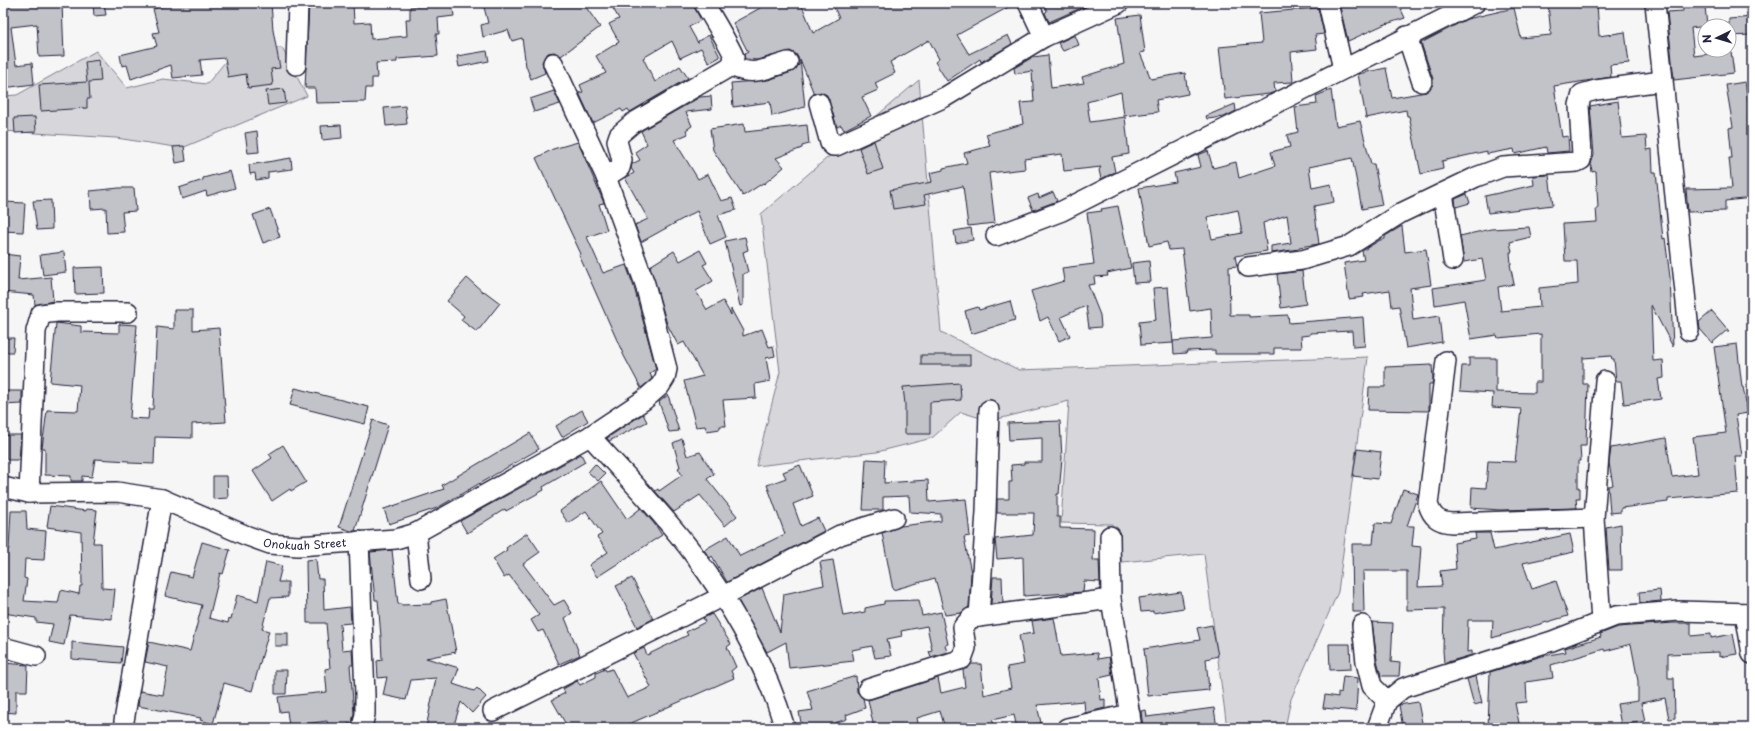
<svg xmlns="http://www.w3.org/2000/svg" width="1755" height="731" font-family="'Playpen Sans',sans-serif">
<rect width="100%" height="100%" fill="#f6f6f7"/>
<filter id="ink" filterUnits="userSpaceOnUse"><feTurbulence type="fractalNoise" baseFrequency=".025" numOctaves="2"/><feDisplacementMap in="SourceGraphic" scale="8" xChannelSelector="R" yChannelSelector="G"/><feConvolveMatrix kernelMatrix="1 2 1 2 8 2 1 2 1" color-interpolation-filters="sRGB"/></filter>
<g filter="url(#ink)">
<g fill="#d7d7db" stroke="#7c7c8b">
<path d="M267 48H282L307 96 182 148 116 138 3 131V96L17 95 96 51 127 88 163 79 207 84 231 55Z"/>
<path d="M919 80 941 332 1019 370 1368 357 1338 592 1291 699 1285 728H1227L1204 554 1122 562 1112 524 1061 523 1069 401 990 421 961 412 932 438 877 452 756 466 780 372 761 214Z"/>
</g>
<g fill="#c2c2c9" stroke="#22223b" fill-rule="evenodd">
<path d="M12 3H62L64 56 39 57 37 24 11 27 16 65 32 63 34 84 3 88V6L12 5Z"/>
<path d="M93 3H104L106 15 94 16Z"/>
<path d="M175 3H271L273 30 280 68 271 69 273 85 248 88 246 74 228 77 225 58 200 60 202 75 173 78 171 65 131 79 127 65 122 66 120 55 157 46 153 33 159 32 153 9Z"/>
<path d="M309 3H353L354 23 370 22 371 39 407 36 406 19H410V7L435 5V3H452L454 16 438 18 439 34H436L438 56 397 59V62L376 63 377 78H372V88H366L365 102 316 103 315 88H305Z"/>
<path d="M483 3H583L600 27 561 56 554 52 548 53 542 62 545 73 531 79 526 66 522 38 512 41 508 30 483 37 481 25 488 23Z"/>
<path d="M610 3H692L701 20 689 27 698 43V41L709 35 720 57 709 63 701 48 680 58 672 41 643 58 655 82 680 66 688 78 630 112 628 109 623 112 621 109 593 123 579 93 583 92 580 85 606 73 596 56 619 42 609 24 619 19Z"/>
<path d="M769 3H801L813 33 839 18 832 3H1016L957 35 969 54 1008 35 1012 44 981 62 980 59 947 81 935 62 939 59 929 40 890 62 895 73 875 83 878 90 862 97 871 116 844 130 841 125 837 127 827 95 821 92 814 94 800 59 805 107 772 116 770 102 733 107 731 83 768 80 792 72 799 65V59L796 54 790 51 757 60 745 59 744 54 748 52 733 23Z"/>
<path d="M1043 3H1092L1049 22 1045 13 1047 11Z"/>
<path d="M1339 3H1398L1405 18 1383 25 1348 41Z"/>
<path d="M1561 3H1597L1599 36 1625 32 1629 63 1610 65 1611 77 1554 86 1562 137 1568 136 1569 151 1547 153 1546 147 1515 154 1514 149 1487 154V151L1442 161 1443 169 1421 174 1409 116H1407L1406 110 1366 118 1358 74 1386 68 1392 98 1426 92 1433 85V79L1421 43 1467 19 1514 8 1521 38 1551 35 1548 4Z"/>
<path d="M1705 6 1707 26 1691 28 1694 56 1731 51 1734 73 1674 80 1667 12 1683 11V8Z"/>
<path d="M1318 8 1324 34 1315 35 1317 49 1291 52 1293 82 1274 83 1275 92 1269 94 1225 99 1219 47 1262 43 1259 13Z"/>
<path d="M1140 15 1145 52 1140 53 1151 79 1185 73 1188 94 1156 100 1158 112 1124 116 1121 92 1087 102 1090 122 1125 117 1129 154 1112 157 1115 172 1101 179 1099 170 1101 167 1064 171 1062 154 1024 159 1025 169 989 173 995 223 968 226 963 186 924 195 926 204 893 209 890 190 932 182 930 173 943 170V168L967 163 964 153 990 146 986 134 1023 124 1020 103 1034 102 1032 71 1015 74 1014 68 1033 57 1048 55 1051 88 1084 83 1082 77 1124 64 1117 18Z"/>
<path d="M1752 17V35L1729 36V19Z"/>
<path d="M1075 35 1079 45 1063 51 1058 43Z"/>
<path d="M487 51 489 61 459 67 457 56Z"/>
<path d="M99 60 101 81 89 82 90 99H87V108L41 111 39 85 87 82 85 62Z"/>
<path d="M1745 82 1751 118 1748 119 1752 154V198L1725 201V211L1688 212 1686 189 1732 188 1729 158H1732L1729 128 1733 127 1726 85Z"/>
<path d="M284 89 286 103 268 105 266 91Z"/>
<path d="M1331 90 1336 126 1360 121 1371 164H1374L1382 205 1362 209 1352 158 1309 167 1312 188 1331 184 1334 202 1314 206 1319 244 1299 247V249L1271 253V246L1291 243 1287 215 1263 223 1267 251 1235 256 1237 266 1229 267 1230 315H1249V317L1288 315 1289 323 1363 317 1365 346 1353 347 1352 331 1310 333V335L1301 336 1302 348H1274V354H1215V350L1186 351 1187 353 1174 354 1173 341 1212 338 1211 308 1190 311 1182 249 1169 250 1167 242 1149 246 1139 188 1176 182 1174 173 1201 167 1198 155 1208 151 1213 168 1236 162 1239 178 1275 166 1271 152 1290 147 1287 135 1298 132 1295 107 1317 104 1316 96ZM1238 210 1242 233 1212 239 1207 217Z"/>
<path d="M554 91 560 104 534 112 530 99Z"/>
<path d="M711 96 712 109 686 112 692 126 686 130 688 134 674 140 698 179 708 174 721 201 732 198 736 210 718 215 726 237 710 244 697 211 641 242 635 225 648 219 625 178 634 173 631 168 632 164 640 160 635 152 647 144 641 131 700 97Z"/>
<path d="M1618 101 1622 138 1646 136 1647 150 1652 149 1653 172H1656L1663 239 1665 238 1670 277 1673 347 1651 305 1653 361 1663 360 1664 378 1658 379 1661 399 1624 404 1621 381H1616L1614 359H1612L1611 356 1583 358V384H1588L1586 446H1580L1581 461H1578V488H1580V498H1576L1577 508 1500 510 1471 508 1472 487 1486 488 1488 461 1515 462 1521 409 1492 407 1493 393 1460 391 1462 366H1469V358H1496V392L1535 393V382H1541V334L1498 338 1497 335 1471 339 1464 300 1435 305 1433 288 1486 280 1482 259 1464 262 1460 236 1491 229 1529 227 1531 237 1510 242 1512 252H1510L1511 264H1510L1514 284 1498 287 1501 311 1540 307 1539 288 1578 284 1577 261H1565L1563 224 1597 222 1596 208H1598L1596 171 1592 172 1591 164 1594 155 1590 106Z"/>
<path d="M1235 104 1236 111 1224 117 1207 119 1206 116Z"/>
<path d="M405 106 407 124 386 126 384 108Z"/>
<path d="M35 117 36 132 15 133 14 118Z"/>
<path d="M744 124 745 132 807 125 809 144 802 146V148L776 158 784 167 764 184 763 183 743 196 713 150 710 129Z"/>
<path d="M341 125 342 138 322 140 321 126Z"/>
<path d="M257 131 259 152 248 153 245 133Z"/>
<path d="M874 141 883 169 868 174 859 148Z"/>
<path d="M578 142 604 203 599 204 607 230 587 237 603 273 626 265 634 287 656 369 650 373 652 379 641 388 624 356 579 255 581 254 536 158 553 149Z"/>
<path d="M184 146 186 161 176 163 173 147Z"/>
<path d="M291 158 292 169 268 172V178L256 180 255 173 250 174 249 165Z"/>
<path d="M230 171 235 188 207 196 206 191 182 199 179 188 203 180V178Z"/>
<path d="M1549 175 1553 205 1488 213 1485 196 1534 185 1533 176Z"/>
<path d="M119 188H134L136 211 122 212 124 232 107 233 106 208 91 209 90 191Z"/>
<path d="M1053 192 1057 201 1033 210 1028 198 1038 194 1039 198Z"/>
<path d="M1467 194 1470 203 1456 207 1455 199Z"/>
<path d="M51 200 52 229 37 230 33 201Z"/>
<path d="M3 202 25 203 23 232 3 231Z"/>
<path d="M1118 206 1131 268 1107 273 1108 276 1094 277 1095 284 1088 285 1100 315 1101 327 1089 328 1086 306 1061 317 1070 336 1059 341 1048 317 1040 321 1031 291 1064 281 1062 268 1094 264 1087 213 1102 211 1101 209Z"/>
<path d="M270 209 280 237 263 243 253 215Z"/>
<path d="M1402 226 1405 252 1426 249 1431 285 1410 288 1413 320 1439 316 1442 342 1406 348 1399 306 1392 307 1390 290 1363 294 1364 297 1349 299 1344 263 1364 260 1362 251 1380 240 1385 239V236Z"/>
<path d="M971 228 973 240 956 243 954 231Z"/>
<path d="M745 237 748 250 743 252 748 272 743 274V305L740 306 725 241Z"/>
<path d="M700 250 707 263 703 265 713 281 696 291 707 310 723 301 731 315V309L743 331V336L762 329 769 347 773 346 775 356 766 358 770 381 755 384 756 398 723 400 726 426H720V429L707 431 705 426 696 427 684 381 703 376 684 342 678 345 667 324 650 266 674 251 680 261Z"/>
<path d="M64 252 66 272 43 275 40 255Z"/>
<path d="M3 254 20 256 18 280 51 277 53 301 35 305 34 295 3 292Z"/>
<path d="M1149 261 1151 282 1134 283 1132 263Z"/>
<path d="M103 267 104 293 75 294 74 268Z"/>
<path d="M1302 271 1306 304 1281 308 1277 274Z"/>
<path d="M467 278 483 292 484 291 500 303 477 332 461 320 464 316 447 301Z"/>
<path d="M1168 287 1173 343 1141 345 1139 322 1156 320 1153 288Z"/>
<path d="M1010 301 1015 320 971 334 965 311 978 307 979 310Z"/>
<path d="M174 310H193V330L219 328 226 422 192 424V438L155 437 154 464 129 463V461L95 459 92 477 82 476V481H71V476L45 475V448H42L47 410 78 411 80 385 50 382 56 323 81 326V332L119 333V324L137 325 130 418 148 419 149 409H153L157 327 174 329Z"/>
<path d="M1712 311 1729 331H1726L1712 343 1700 329 1699 322Z"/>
<path d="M3 338H14L13 352H3Z"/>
<path d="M1737 344 1742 387H1743L1748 413 1736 415 1742 456H1735L1738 493 1668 499V502L1621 508V512L1610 513 1608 486 1613 485 1609 463 1611 448 1666 438 1672 477 1698 474 1693 437 1726 433 1714 347Z"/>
<rect x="921" y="355" width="49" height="10"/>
<path d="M1432 365 1433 379 1432 384H1429V411L1368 410 1369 387H1385V367Z"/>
<path d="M960 383 961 400 930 402V434H905V404L903 387Z"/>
<path d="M295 388 369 407 365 424 290 405Z"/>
<path d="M3 391H22V404L3 405Z"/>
<path d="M668 395 679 431 669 432 659 402Z"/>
<path d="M582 410 588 421 562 437 556 426Z"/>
<path d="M643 414 647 422 609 441 607 438Z"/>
<path d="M373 420 388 425 355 531H351L339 527Z"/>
<path d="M1060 421 1062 458 1059 494H1057V517H1060V528L1094 529 1093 560H1099L1100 582 1084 581 1083 592 1024 596 1023 557 997 559 995 539 1033 535 1034 513H997V499H1009V482H1012L1011 465 1024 464V462H1042V438L1009 440 1008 423Z"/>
<path d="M530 433 539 449 437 508 389 524 384 509 444 489 442 485Z"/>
<path d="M7 435H21L19 460H7Z"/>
<path d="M682 439 687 456 700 452 714 474 707 479 737 516 725 526 700 495 674 512 655 491 658 489 659 491 682 475 678 468 680 467 673 443Z"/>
<path d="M283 445 306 482 291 491 290 489 272 501 253 471 272 458 269 454Z"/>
<path d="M1357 449 1381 452 1378 479 1353 476Z"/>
<path d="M581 454 585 462 543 487 544 490 506 511 505 509 467 533 460 521Z"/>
<path d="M866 459 885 460 884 483 928 480 929 502 966 499 970 536 964 537 971 573 969 607 961 613 945 615 935 578 893 590 882 533 901 526 941 521V514L910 512 909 496 883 497V510H863Z"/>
<path d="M595 464 605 474 598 481 588 472Z"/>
<path d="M800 465 813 496 793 504 801 526 818 518 824 531 727 582 712 556 710 558 704 550 728 536 740 556 785 534 767 485 786 478 783 472Z"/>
<path d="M213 476H227L228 498 213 499Z"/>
<path d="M601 481 627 519 641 508 656 526 662 535 597 577 589 565 608 552 597 537 602 534 586 511 568 523 560 511Z"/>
<path d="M1403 489 1418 494 1407 526H1414L1412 546 1421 547 1418 587 1442 586 1440 571 1456 569 1454 543 1476 539 1475 533H1490L1494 550 1570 534 1574 552 1523 563 1532 589 1556 581 1568 616 1492 638 1493 620H1468L1467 652 1472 651V655L1444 663 1443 651 1444 609 1407 610V571H1363L1364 612H1353L1352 544H1373L1375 523 1391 524Z"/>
<path d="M50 506 86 511V509L97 510 93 543H101L102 588 115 589 112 619 70 615 64 645 49 642 53 624 36 622V618L3 613V548L9 549 11 511H26L27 529 46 531 44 560 25 559 24 578 27 579 24 601 58 603 61 590 79 594 80 586H82L81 532 47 527Z"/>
<path d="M1621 524 1622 570H1609L1606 527Z"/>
<path d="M527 533 540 552 523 564 554 605 564 600 572 613 565 618 580 655 559 664 543 630 538 632 531 620 539 615 509 575 504 578 493 559 507 550 506 548Z"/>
<path d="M202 542 230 550 223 574 220 573 209 618 228 623 229 618 231 619 237 595 258 601 266 562 282 566 278 582H288V597L270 598 262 629 269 631 252 691 224 683 213 724 200 720 201 718 138 706 140 691 163 695 168 667 145 662 149 642 190 651 202 605 165 596 171 572 192 577Z"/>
<path d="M392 550 398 604H401V605L431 604V602L446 599 456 652 426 658 459 668 453 684 474 691 477 688 486 697 472 713 461 702 453 728H426L436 678 411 680 406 700 383 695 387 677 378 678 377 661 382 660 381 637 378 600H375L370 552Z"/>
<path d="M316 559 318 579H323L324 610 350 607 351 623 340 624 342 650 352 649 353 665H350L354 713 352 724H348V726L328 727 327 721 289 726 287 711 280 712 278 697 327 692 325 669 330 668 326 623H307L306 560Z"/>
<path d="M833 560 843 616 865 612V608L884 604V601L919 600 922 616 941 612 948 644 945 645 947 652 931 657 929 651 932 650 927 626 901 631 902 636 887 639 891 656 875 658 872 646 852 650 854 661 789 668 786 642 767 652 738 600 762 588 780 632 784 594 824 585 820 562Z"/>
<path d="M993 577H1002L1003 603 991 604Z"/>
<path d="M632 578 653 619 637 627 616 586Z"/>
<path d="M1660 590 1661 601 1640 603 1639 592Z"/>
<path d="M1181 592 1184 608 1153 613V611L1141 612 1139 598Z"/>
<path d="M712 614 731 644 727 647 736 667 731 671 734 678 620 728H568L552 700 565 693 563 689 577 681 580 685 596 677V673L605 669 606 671 612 669 627 698 651 687 633 653 644 648 647 655 688 635 686 632 705 622 703 618Z"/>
<path d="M1054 618 1061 656 1097 653 1098 659 1109 657 1112 675 1099 678 1101 700 1105 699V708L1085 713 1084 701 1037 705 1041 723 1017 728 1014 715 992 720 996 728H945L940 711 917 718 919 728H874L868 700 938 678 941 693 965 687 963 670 971 664H981L984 695 1011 688 1007 667 1024 664 1019 635 1034 633 1032 621Z"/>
<path d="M1372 622 1393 623 1391 662 1400 663 1399 676H1381L1377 660Z"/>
<path d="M1673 623H1691V636L1711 634V638L1733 634 1737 654 1719 657V652L1668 654V678H1674L1675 718 1669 719 1665 698 1641 703 1645 721 1621 725 1617 704 1638 701V681L1631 644 1605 651 1604 649 1551 665 1553 678 1526 682 1527 702 1515 703 1520 728H1488L1490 672 1542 656 1566 652 1565 648 1601 637 1600 634 1618 627Z"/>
<path d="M1212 625 1218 656 1206 659 1209 690 1148 696 1146 676 1147 675 1144 649 1200 640 1197 628Z"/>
<rect x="275" y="633" width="13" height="13"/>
<path d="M72 642 123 647 121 663 72 659Z"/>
<path d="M1329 644H1350L1351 669 1330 670Z"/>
<path d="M3 663 28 665 27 691H16V713L3 712Z"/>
<path d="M275 670H287L286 694H275Z"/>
<path d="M856 676 857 692 863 698 865 708 846 715 847 719 819 728H802L799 712 813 710 807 691Z"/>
<path d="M1343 676 1358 678 1356 711 1323 708 1325 695 1338 697V692L1341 693Z"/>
<path d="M1476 676 1482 703 1474 705 1467 679Z"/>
<path d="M1418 702 1423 728H1403L1399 705Z"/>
<path d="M1214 708 1217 728H1143L1141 711 1146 710 1147 717Z"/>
</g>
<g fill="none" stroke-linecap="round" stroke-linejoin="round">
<g stroke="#22223b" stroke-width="22">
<g id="minor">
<path d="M704 3C709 12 733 51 734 57 734 59 732 63 731 66"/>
<path d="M1028 3 1044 37"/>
<path d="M1328 3 1343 69"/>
<path d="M1655 3 1689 331"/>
<path d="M1407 36 1422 82"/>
<path d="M296 65 298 3"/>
<path d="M819 103 830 143 833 146H836L945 97 1044 37 1119 3"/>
<path d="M606 177 620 168 622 160 617 141 619 135 633 123 731 66C755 77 763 69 788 62"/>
<path d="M1443 193 1453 260"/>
<path d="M996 236 1062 211 1475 3"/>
<path d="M1248 267 1302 260 1349 246 1401 213 1476 177 1503 167 1577 162 1581 160 1582 155 1579 105 1582 94 1596 90 1662 81"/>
<path d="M1446 361 1428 504C1432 517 1438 522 1452 523L1594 518"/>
<path d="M590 436C624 474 661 511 692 552 732 605 766 665 785 728"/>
<path id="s1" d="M3 487 29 493 117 492 162 499 245 535 270 544 298 546 396 539 416 533 590 436 644 400 660 386 665 378 667 369 645 284 606 177 553 63"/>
<path d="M29 493 36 331 41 314 57 312H128"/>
<path d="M416 533 421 579"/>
<path d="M1110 536 1111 599 1132 728"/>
<path d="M359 541 365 695V714L362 728"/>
<path d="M1745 613 1752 654"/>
<path d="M979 617 986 512 989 410"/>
<path d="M1601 621 1594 518 1605 381"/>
<path d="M1362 625 1366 662 1372 686 1387 701"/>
<path d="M3 647 36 656"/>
<path d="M868 689 962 659 966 648 963 627 971 618 1111 599"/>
<path d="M493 711 723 596 840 535 894 518"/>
<path d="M124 721 162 499"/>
<path d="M1067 728 1130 714"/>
<path d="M1377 728 1387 701 1403 688 1552 641 1616 616 1679 611 1752 613"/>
</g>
</g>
<use href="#minor" stroke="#fff" stroke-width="19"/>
</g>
</g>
<g text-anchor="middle" stroke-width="3.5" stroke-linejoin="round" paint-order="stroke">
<g font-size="11" fill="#22223b" stroke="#fff">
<text dy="4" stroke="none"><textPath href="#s1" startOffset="312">Onokuah Street</textPath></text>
</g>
</g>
<rect width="1755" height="731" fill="none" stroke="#fff" stroke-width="16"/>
<rect x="8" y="8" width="1739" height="715" fill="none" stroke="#22223b" stroke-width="1.5" filter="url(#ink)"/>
<g transform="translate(1717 38) rotate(265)"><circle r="19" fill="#ffffff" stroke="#a7a7b1"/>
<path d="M0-3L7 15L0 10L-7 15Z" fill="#22223b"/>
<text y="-6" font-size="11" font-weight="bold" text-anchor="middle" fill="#22223b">N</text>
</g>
</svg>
